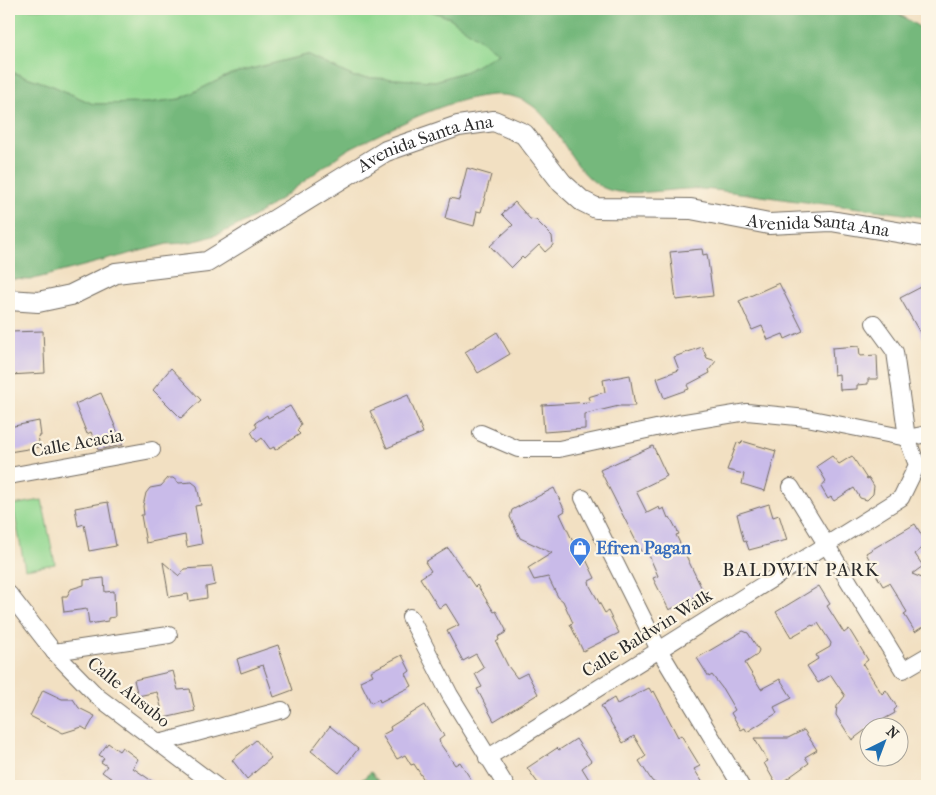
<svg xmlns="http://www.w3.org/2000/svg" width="936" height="795" font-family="'IM FELL French Canon',serif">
<rect width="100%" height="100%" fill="#fcf5e5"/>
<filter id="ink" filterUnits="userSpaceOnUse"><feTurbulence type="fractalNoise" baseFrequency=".02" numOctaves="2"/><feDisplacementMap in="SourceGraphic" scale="10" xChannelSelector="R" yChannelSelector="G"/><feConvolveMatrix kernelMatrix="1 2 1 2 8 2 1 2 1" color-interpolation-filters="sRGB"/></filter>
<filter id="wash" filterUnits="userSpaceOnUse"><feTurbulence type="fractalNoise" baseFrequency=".0096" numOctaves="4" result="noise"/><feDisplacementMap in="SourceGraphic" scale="20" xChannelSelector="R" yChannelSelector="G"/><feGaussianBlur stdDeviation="1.12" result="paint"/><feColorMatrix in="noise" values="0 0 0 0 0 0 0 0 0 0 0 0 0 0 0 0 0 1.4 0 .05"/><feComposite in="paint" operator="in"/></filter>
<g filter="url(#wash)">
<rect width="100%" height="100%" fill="#f2e0c2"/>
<g fill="#92d891" stroke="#5e825e">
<path d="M9 9H426L450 18 499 53 467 71 435 81 354 77 307 55 231 74 180 99 147 103 93 104 53 86 9 71Z"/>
<path d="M42 500 55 564 25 569 13 505Z"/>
</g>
<g fill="#75b87b" stroke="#507253">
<path d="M426 9H891L927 32V218C884 210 841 206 797 201 765 197 733 191 701 189 675 187 627 199 604 188 560 167 557 91 493 95 453 98 413 118 378 135 366 141 354 145 344 152 290 189 236 244 167 244L30 280 9 279V71L53 86 93 104 147 103 180 99 231 74 307 55 354 77 435 81 467 71 498 53 450 18Z"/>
<path d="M371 772 382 786H354Z"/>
</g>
<g id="blocks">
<g fill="#c9bbe9">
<path d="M467 168 491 175 481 212 477 211 474 226 445 218 450 198 459 200Z"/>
<path d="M515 202 530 219 536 220 552 236 553 245 545 252 539 245 524 259 522 257 511 268 490 246 513 225 502 214Z"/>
<path d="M702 249 703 255 707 254 713 296 676 300 670 252Z"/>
<path d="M779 283 803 331 785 339 783 334 768 340 762 326 752 330 739 301Z"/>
<path d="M927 284V345L900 298Z"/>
<path d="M43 331 45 373 9 375V332Z"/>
<path d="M497 332 510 354 478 373 465 352Z"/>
<path d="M859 346 860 356 877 355 878 379H868V384L857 385V389L840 390 839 374 834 375 832 348Z"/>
<path d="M702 347 707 358 716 361 709 370 710 373 687 385 689 389 664 398 657 378 679 370 674 357Z"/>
<path d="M171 368 201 400 181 418 153 390Z"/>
<path d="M630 375 635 406H619L585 414V429L544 432 542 405 590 402 588 397 605 392 603 380Z"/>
<path d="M101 393 123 445 98 450 91 432 87 434 75 404Z"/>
<path d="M408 395 423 433 387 448 370 411Z"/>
<path d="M290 406 301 424 297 431 300 434 275 450 274 447 270 449 262 438 257 442 251 432 257 427 255 423 267 415 268 418Z"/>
<path d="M39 421 41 436H38L40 447 9 452V427Z"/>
<path d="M742 441 776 451 765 491 742 484 744 474 727 470 737 443 741 444Z"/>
<path d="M653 446 667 476 636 491 647 513 659 507 660 510 664 508 668 518 670 517 679 534 676 535 703 591 700 592 701 595 669 610 653 578 658 576 648 553 643 555 600 470Z"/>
<path d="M832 456 839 464 852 456 867 479 869 478 874 486 873 494 867 500 860 498 854 488 834 501 831 497 828 499 821 487 826 481 817 466Z"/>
<path d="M168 478H173L179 483 192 482 197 486 201 505 195 506 202 544 187 547 185 535 146 543 141 515H144L143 506 146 493 150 488 161 486Z"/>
<path d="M554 488 565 511 560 514 575 546 579 545 595 578 589 581 590 586 605 613 608 611 619 633 583 651 570 624 573 623 563 601 558 597 548 577 534 580 528 568 552 553 520 538 510 517 512 510Z"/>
<path d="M108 502 116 546 89 551 84 524 78 526 75 508Z"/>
<path d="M769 504 773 517 779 515 787 540 749 550 746 541 744 542 737 514Z"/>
<path d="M915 524 927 544 915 554 923 566 912 574 927 580V624L915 632 904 614 907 612 889 583 883 586 867 560 869 559 866 553Z"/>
<path d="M448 548 475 587 477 585 494 612 496 611 506 630 505 633 498 637 499 640 496 642 508 666 517 678 527 673 538 694 494 721 477 689 482 687 475 674 484 668 476 654 463 661 447 631 459 625 446 604 439 608 420 578 431 571 425 562Z"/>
<path d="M163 562 179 576 184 569 212 567 215 585 206 587 207 598 189 601 188 594 169 597Z"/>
<path d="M104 578 105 592 114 591 115 617 108 618V621L89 624 87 609 64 612 62 596H67L71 589 84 585V580Z"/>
<path d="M819 586 830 604 827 606 844 633 849 629 868 660 863 664 882 694 886 690 897 707 894 710 895 713 868 728 852 740 836 715 837 706 845 696 831 675 818 683 807 666 818 659 816 655 830 647 831 643 818 623 813 626 812 625 791 637 776 612Z"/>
<path d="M743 631 748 633 759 650 757 655 745 663 761 689 780 679 792 698 774 707 777 713 747 732 745 728 741 730 731 713 735 710 722 688 712 675 709 677 697 658Z"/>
<path d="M278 645 293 690 274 697 263 665 241 673 237 659Z"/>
<path d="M402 655 410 671 406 674 412 686 380 702 379 699 371 703 360 681 373 675 371 671Z"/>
<path d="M173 671 178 690 190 689 195 711 164 718 157 692 138 696 134 680Z"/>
<path d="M649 688 652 693 654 691 678 737 681 735 700 766 694 769 705 786H660L652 781 639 761 646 756 634 736 623 743 601 706 614 698 617 704Z"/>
<path d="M43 690 62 699H73L79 708 95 716 87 730 82 727 63 733 30 716Z"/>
<path d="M425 705 444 736 439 740 441 745 455 765 460 762 475 786H428L414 764 411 765 405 755 397 759 382 735 391 730 390 727Z"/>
<path d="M330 726 358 749 339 773 311 751Z"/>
<path d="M804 730 817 750 805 757 809 763 777 786 764 763 768 761 754 738H788Z"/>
<path d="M576 739 591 761 582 768 590 781 582 786H540L527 768 557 748 559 750Z"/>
<path d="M256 740 271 758 247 779 232 760Z"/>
<path d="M108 743 119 751 122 747 138 759 133 768 159 786H122L102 772 107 766 101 762 104 758 99 755Z"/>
</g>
</g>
</g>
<g filter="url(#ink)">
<use href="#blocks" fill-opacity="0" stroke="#716a60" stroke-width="1"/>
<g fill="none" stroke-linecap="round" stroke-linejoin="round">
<g stroke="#716a60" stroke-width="18">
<g id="minor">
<path d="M481 433 518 449H559L679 423 747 412 807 418 907 438 927 434"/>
<path d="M9 476 152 450"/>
<path d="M791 487 903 670 927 656"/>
<path d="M583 498 658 648 741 786"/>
<path d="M9 594 54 652 98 697 216 786"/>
<path d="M410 617 450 695 506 786"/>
<path d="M54 652 169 635"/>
<path d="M159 743 282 710"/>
<path d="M487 758 901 498 917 465 907 438 895 352 874 323"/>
</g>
</g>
<g stroke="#716a60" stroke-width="22">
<g id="tertiary">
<path id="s1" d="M9 300 38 302 71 295 116 273 207 262 386 151 458 126 494 121 524 134 562 183 582 201 596 208 691 209 769 224 831 221 927 237"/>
</g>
</g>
<use href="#minor" stroke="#fff" stroke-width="16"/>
<use href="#tertiary" stroke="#fff" stroke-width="20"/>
</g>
</g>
<defs>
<g id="shop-pin" transform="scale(1.125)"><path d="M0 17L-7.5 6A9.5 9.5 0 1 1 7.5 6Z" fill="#3f7fe0" stroke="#fcf5e5"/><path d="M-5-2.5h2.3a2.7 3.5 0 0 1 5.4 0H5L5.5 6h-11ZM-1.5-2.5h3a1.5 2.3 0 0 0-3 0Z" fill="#fff"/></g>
</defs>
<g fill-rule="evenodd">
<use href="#shop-pin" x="580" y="548"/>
</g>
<g text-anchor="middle" stroke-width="4.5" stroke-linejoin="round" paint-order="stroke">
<g font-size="18" fill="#2b2b2b" stroke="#fcf5e5">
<text dy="6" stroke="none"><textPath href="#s1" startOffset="455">Avenida Santa Ana</textPath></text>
<text dy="6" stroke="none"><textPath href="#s1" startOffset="889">Avenida Santa Ana</textPath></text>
<text transform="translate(77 443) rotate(-10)" y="6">Calle Acacia</text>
<text transform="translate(647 633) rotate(-32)" y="6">Calle Baldwin Walk</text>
<text transform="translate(129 692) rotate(39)" y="6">Calle Ausubo</text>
</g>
<g font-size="18" font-weight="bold" fill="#366cbe" stroke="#fcf5e5" text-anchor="start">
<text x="596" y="554">Efren Pagan</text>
</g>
<g font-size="19" letter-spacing="1" fill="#2b2b2b" stroke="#fcf5e5">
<text x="801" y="576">BALDWIN PARK</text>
</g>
</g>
<rect width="936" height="795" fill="none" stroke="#fcf5e5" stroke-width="30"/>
<g transform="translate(884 742) rotate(42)"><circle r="24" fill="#fcf5e5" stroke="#a8a49b"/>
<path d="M0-4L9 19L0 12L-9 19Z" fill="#1f6fb2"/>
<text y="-8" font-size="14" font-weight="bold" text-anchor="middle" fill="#2b2b2b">N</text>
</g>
</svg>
